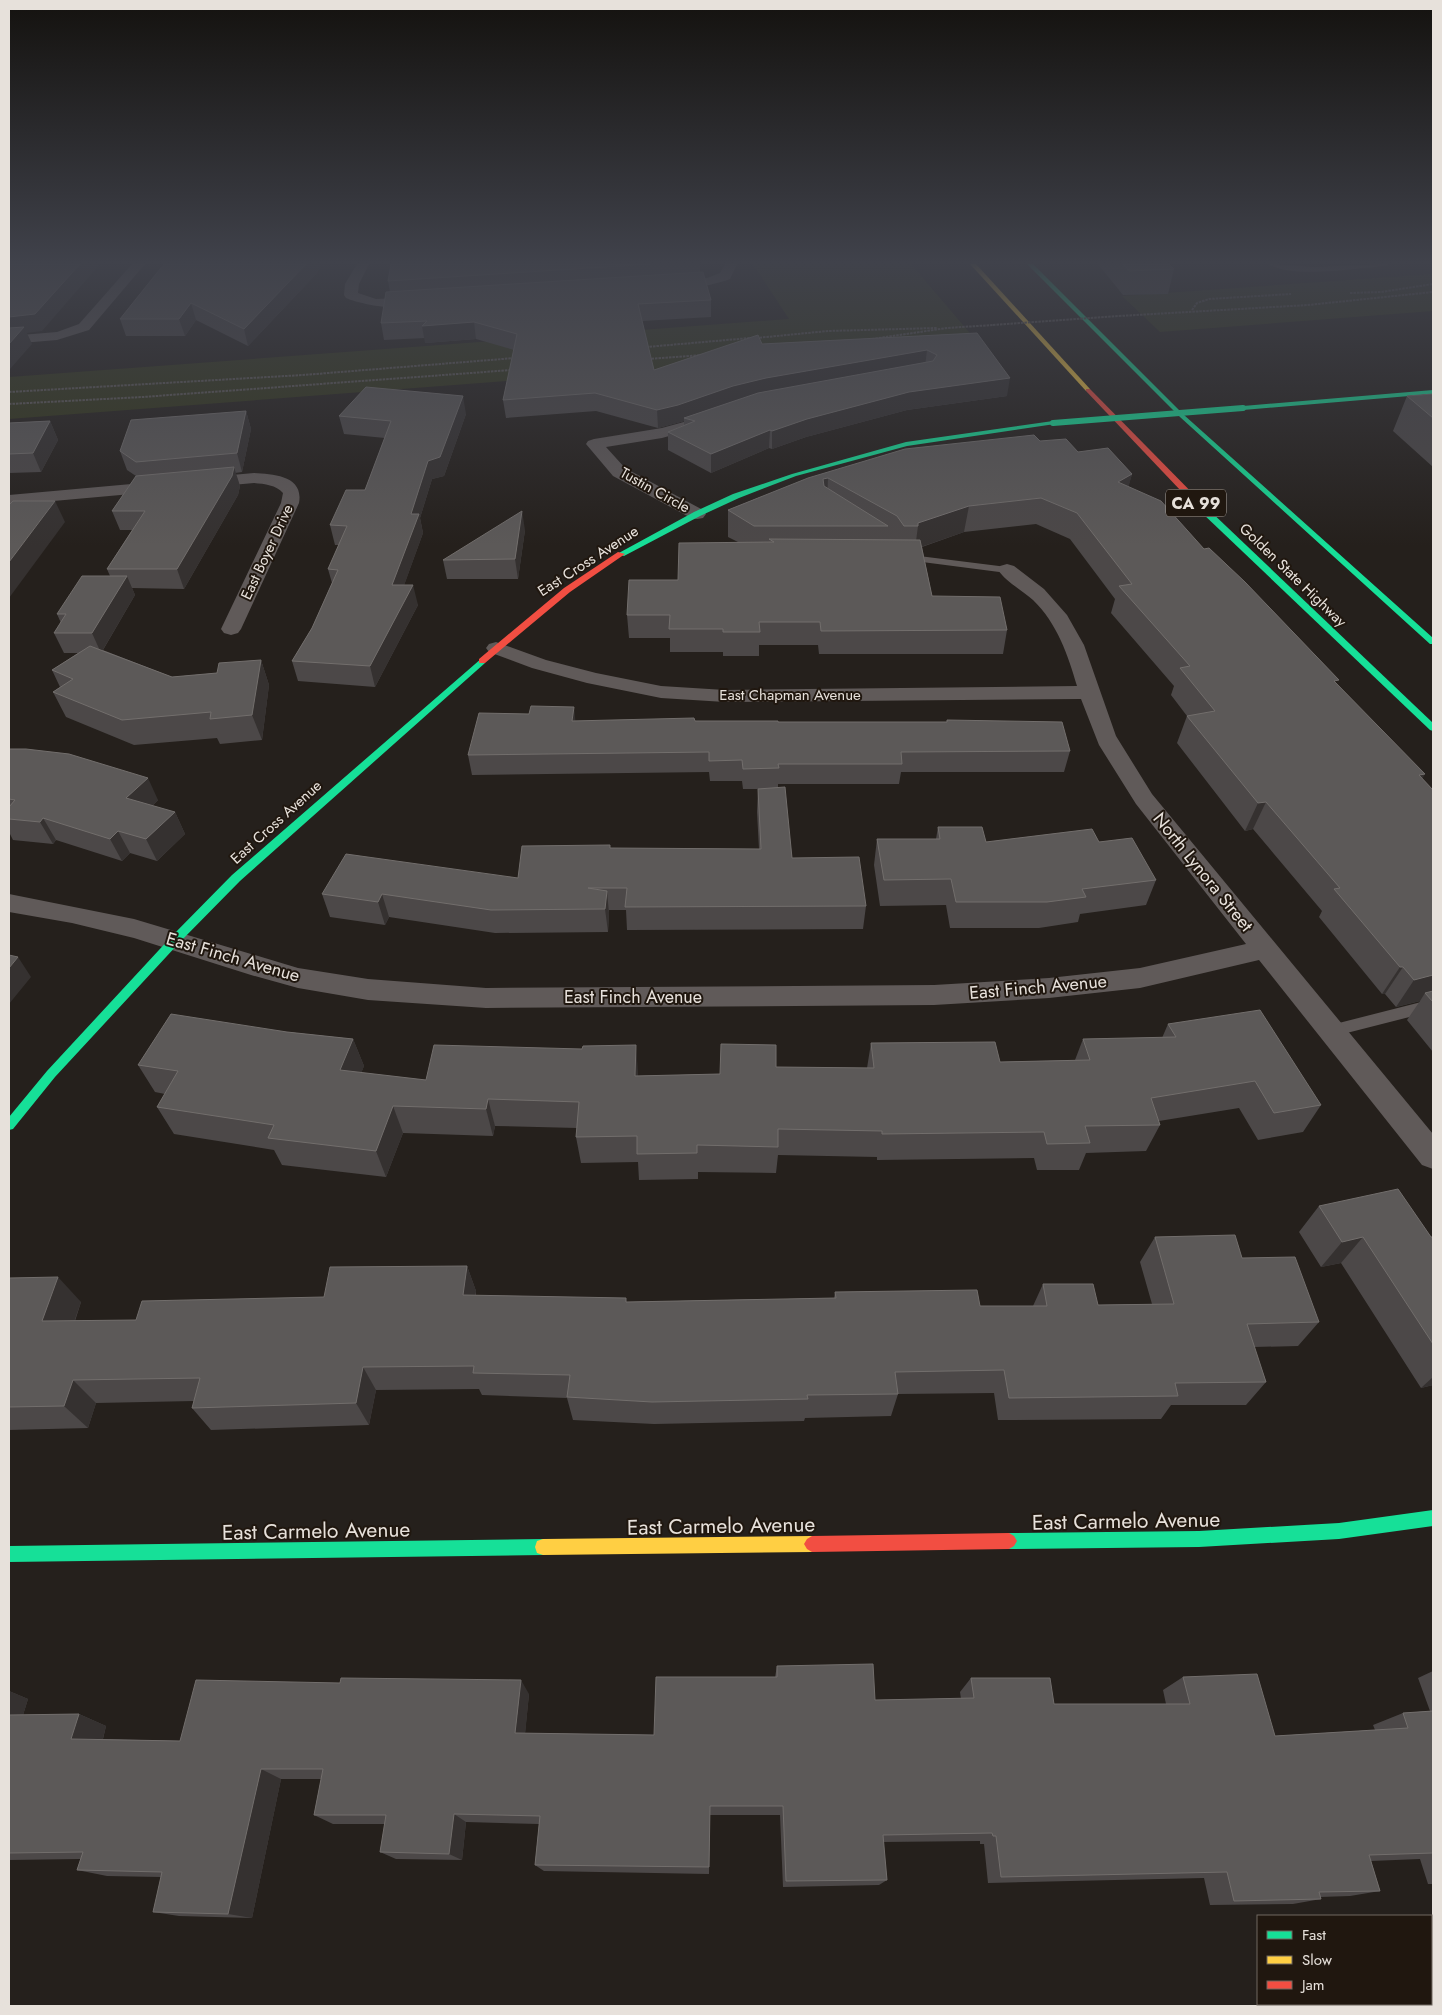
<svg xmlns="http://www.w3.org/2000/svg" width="1442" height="2015" font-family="Jost,sans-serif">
<rect width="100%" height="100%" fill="#25201c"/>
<g fill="#33361a">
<path d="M753 264H911L980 345 9 419V377L789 319Z"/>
<path d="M1433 274V311L1160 332 1122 296Z"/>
</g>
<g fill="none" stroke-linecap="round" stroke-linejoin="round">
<g stroke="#625d5d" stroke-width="2" stroke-dasharray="2.5 1" stroke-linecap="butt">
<path d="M1350 293 1381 292 1433 284"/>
<path d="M1192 310 1197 303 1209 299 1291 294"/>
<path d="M1119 316 1308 305 1433 292"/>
<path d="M756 338 828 331 937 328"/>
<path d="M872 339 947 328 993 325"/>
<path d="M646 347 750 338"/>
<path d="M648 359 702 355"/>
<path d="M9 392 303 375 515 358"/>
<path d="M9 404 143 397 512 370"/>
</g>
<g fill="#605a59" fill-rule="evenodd">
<path d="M1269 264 1314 267 1389 264 1385 266C1359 268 1290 279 1269 264Z"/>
<path d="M903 554 1007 567 1013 570 1007 573 899 559 897 557 899 555Z"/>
<path d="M1433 999V1011L1331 1037 1325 1036 1323 1031 1325 1026 1331 1025Z"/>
</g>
<g fill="#605a59" fill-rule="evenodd">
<path d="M132 264H145L89 330 57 340 9 344V336L57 332 79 324Z"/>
<path d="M357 264H369L359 284 358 293 376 299 421 297 428 301C417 315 361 305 346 298L344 295 345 284Z"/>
<path d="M725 264H737L730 279C717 284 672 295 662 284L669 280 707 278 720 273Z"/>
<path d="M702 417 708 419 710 422 708 425 662 438 606 447 625 468 703 510 706 514 703 518 697 519 691 518 613 476 586 444 588 441 594 439 662 428Z"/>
<path d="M254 473C274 474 304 476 299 503L241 629 238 633 231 635 224 633 221 629 281 503 283 493C276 485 265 484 254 483L9 505V495Z"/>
<path d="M1007 564 1014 566 1044 589 1067 615 1084 645 1116 736 1152 794 1433 1134V1169L1422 1165 1259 960 1140 988 1049 998 934 1005 486 1008 368 1000 298 988 251 975 134 938 72 923 9 912V894L134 919 298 968 368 979 486 988 934 985 1049 978 1140 968 1246 944 1136 804 1099 745 1081 699 725 702 661 698 587 683 532 668 489 652 486 648 489 644 496 642 546 660 596 673 661 686 725 690 1077 686C1068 655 1057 623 1033 600 1022 590 1006 582 998 570L1000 566Z"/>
</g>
<g fill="#16e098" fill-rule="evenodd">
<path d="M1027 264H1033L1184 415 1433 638V644H1430L1180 417Z"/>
<path d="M1433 390V394L1243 410 1240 408 1243 406Z"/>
<path d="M1053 421 1056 423 1055 424 907 446 796 476 739 498 700 516 624 556 617 554 694 512 733 494 792 474 906 442Z"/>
<path d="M1201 508H1207L1433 723V731L1430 730 1201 512Z"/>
<path d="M482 658 485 659V663L240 881 179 943 55 1077 13 1129 9 1130V1117L47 1071 171 937 232 875Z"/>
<path d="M1433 1510V1526L1339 1539 1199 1547 1009 1549 1004 1546 1001 1541 1004 1536 1009 1533 1199 1531 1339 1523Z"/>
<path d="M543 1539 549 1541 551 1547 549 1553 543 1555 9 1562V1546Z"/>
</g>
<g fill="#ffcf43" fill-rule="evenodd">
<path d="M970 264H976L1090 389V391H1086Z"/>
<path d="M812 1536 817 1539 820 1544 817 1549 812 1552 543 1555 537 1553 535 1547 537 1541 543 1539Z"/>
</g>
<g fill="#f24e42" fill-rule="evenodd">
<path d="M1086 389H1090L1207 508V512H1201L1086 391Z"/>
<path d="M618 552 625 554 570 592 485 663H479V659L564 588Z"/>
<path d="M1009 1533 1014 1536 1017 1541 1014 1546 1009 1549 812 1552 807 1549 804 1544 807 1539 812 1536Z"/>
</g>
<path stroke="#625d5d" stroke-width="2" stroke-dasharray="2.5 1" stroke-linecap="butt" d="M993 325 1119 316"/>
<path stroke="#16e098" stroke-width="6" d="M1053 423 1243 408"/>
</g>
<g fill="#4c4848">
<path d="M391 264H700V272L711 300V317L642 321 654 370 762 344 977 333 1007 396 907 410 806 437 772 449 769 448 711 473 668 450V432L684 425V421L658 428 596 411 506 418 503 400 514 350 476 339 425 343V338L384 340 381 323 390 292 388 281Z"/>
<path d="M1098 264H1169L1174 269 1168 294 1123 295Z"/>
<path d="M317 273 248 346 196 320 185 336H126L120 319Z"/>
<path d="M1433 394V467L1393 431 1407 396Z"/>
<path d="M246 411 251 429 242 472 235 473 240 486 238 495 184 589 132 588 135 595 103 650 172 677 217 673 261 660 269 685 262 740 220 744 217 738 134 745 66 717 53 692 60 687 52 670 78 653H64L54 633 61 623 57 614 110 576 107 569 132 530H120L112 511 136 476 127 470 120 451Z"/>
<path d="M466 414 444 476 432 479 420 518 423 533 404 585 418 605 375 687 298 681 292 661 312 628 332 583 328 569 339 545H335L330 525 365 490 385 438 344 434 339 416Z"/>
<path d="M50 421 58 440 41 472 9 473V423Z"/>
<path d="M1040 441 1078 452 1132 474 1128 487 1204 549 1337 684 1422 779 1433 790V1052L1407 1020 1420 1001 1396 1007 1385 994H1382L1319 917 1322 911 1253 829 1245 831 1177 743 1187 716 1171 695 1174 686 1111 613 1115 599 1070 539 1036 524 964 532 922 547 932 596 1007 630 1003 654H819L818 645H759V656H723V652H670V638H629L627 615 678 580 738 542 728 537V510L808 478Z"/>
<path d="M525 530 518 579H447L443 560Z"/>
<path d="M947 720 1070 751 1064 772H901L899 784H778V787L792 858 866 906 863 929 627 930 626 910H609L608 932 495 933 389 917 385 925 330 917 322 894 518 878 611 848 759 849 757 812 758 789H743L742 781H710L709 772 472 775 468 755 576 721 778 722H947Z"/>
<path d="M9 749 158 800 152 806 175 812 185 834 157 861 130 853 122 861 56 840 53 844 13 840 9 832Z"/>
<path d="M938 827 986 842H1099L1156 880 1146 905 1080 914 1078 922 1039 928H950L946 905 880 906 874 865 877 839H936Z"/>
<path d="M1168 1024 1321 1105 1303 1132 1258 1140 1239 1108 1159 1121 1160 1125 1146 1151 1086 1153 1079 1170H1037L1034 1158 877 1160V1157L778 1155 776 1173 698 1172V1179L639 1180 638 1162 581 1163 576 1137 577 1128 495 1126 493 1136 403 1133 386 1177 282 1165 274 1150 174 1134 157 1107 165 1094 155 1092 138 1065 287 1032 353 1039 364 1066 361 1073 426 1080 638 1073V1076L720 1074 776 1067 867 1068 871 1043 1000 1062 1075 1060 1083 1039 1162 1038Z"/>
<path d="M1319 1206 1431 1237H1433V1385L1421 1388 1341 1263 1321 1267 1299 1232Z"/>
<path d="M1155 1237 1242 1258 1319 1322 1298 1346 1254 1347 1266 1382 1246 1405H1171L1161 1419 998 1420 994 1393 898 1394 891 1416 805 1418 804 1421 654 1424 573 1420 567 1398 482 1395 479 1389 376 1390 369 1425 211 1430 192 1408 194 1401 96 1403 88 1428 9 1430V1278L81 1302 75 1321 136 1320 324 1297 467 1266 476 1291V1295L627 1302 834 1298 835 1292 980 1306H1033L1043 1284 1098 1305 1152 1304 1140 1262Z"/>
<path d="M777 1666 875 1700 961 1699 960 1692 971 1678 1054 1704H1166L1163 1690 1183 1677 1275 1736 1375 1730 1373 1725 1403 1713 1430 1711 1418 1678 1433 1671V1884H1428L1420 1859 1371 1861 1380 1891 1350 1896 1320 1897 1321 1899 1293 1904 1210 1905 1204 1878 988 1883 984 1844H980V1841L883 1842 887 1880 879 1885 783 1887 780 1815H710L709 1874 544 1871 535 1865 539 1824 466 1822 462 1860 396 1859 380 1852 385 1824H333L314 1815 321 1779H281L252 1918 179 1916 153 1912 161 1877 107 1876 77 1870 81 1859 9 1860V1691L28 1699 23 1715 79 1714 106 1726 103 1739 180 1741 529 1694 525 1733 654 1735 775 1677Z"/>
</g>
<g fill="#353130">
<path d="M80 264H100L42 331 27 333 32 344 10 369 9 366V317Z"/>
<path d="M306 264H322L317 273 248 346 244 329Z"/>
<path d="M191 303 196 320 185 336 179 319Z"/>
<path d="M474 322 476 339 425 343 422 326Z"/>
<path d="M927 350 925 367 684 418V421L658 428 657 410 733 386 766 378Z"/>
<path d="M1010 378 1007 396 907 410 806 437 772 449V431L807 419 909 392Z"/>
<path d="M463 396 466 414 444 476 432 479 420 518 423 533 397 605 392 585 411 514 428 461Z"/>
<path d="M246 411 251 429 242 472 237 453Z"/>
<path d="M50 421 58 440 41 472 33 453Z"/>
<path d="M770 430 769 448 711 473V454Z"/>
<path d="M234 467 240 486 238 495 184 589 177 569Z"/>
<path d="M1132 474 1125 500 1118 482Z"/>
<path d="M828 478 827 503 823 479Z"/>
<path d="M55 501 65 522 9 598V562Z"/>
<path d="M969 506 964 532 915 549 918 526V523Z"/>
<path d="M522 511 525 530 518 579 515 559Z"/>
<path d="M127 576 135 595 101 653 92 633Z"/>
<path d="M413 585 418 605 375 687 370 666Z"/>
<path d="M261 660 269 685 262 740 252 715Z"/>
<path d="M574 707 576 727 572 721Z"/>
<path d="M1425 774 1409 802 1419 775Z"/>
<path d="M148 778 158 800 137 820 126 798Z"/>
<path d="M1266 802 1253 829 1245 831 1258 803Z"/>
<path d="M175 812 185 834 157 861 146 839Z"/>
<path d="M43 818 56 840 53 844 40 822Z"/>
<path d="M118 831 130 853 122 861 110 839Z"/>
<path d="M607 891 609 913 608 932 605 909Z"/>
<path d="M382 894 389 917 385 925 378 902Z"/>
<path d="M18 957 31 977 9 1004V968Z"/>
<path d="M1400 967H1403L1385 994H1382Z"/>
<path d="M1433 975V998L1425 993 1420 1001 1396 1007 1414 980Z"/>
<path d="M353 1039 364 1066 351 1098 340 1070Z"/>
<path d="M636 1045 638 1073V1103L635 1076Z"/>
<path d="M488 1099 495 1126 493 1136 486 1109Z"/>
<path d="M393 1106 403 1133 386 1177 376 1151Z"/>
<path d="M1363 1237 1341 1263 1321 1267 1342 1242Z"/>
<path d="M467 1266 476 1291 472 1319 463 1295Z"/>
<path d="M58 1277 81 1302 66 1345 42 1321Z"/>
<path d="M363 1367 376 1390 369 1425 356 1403Z"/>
<path d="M1433 1377V1385L1421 1388Z"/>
<path d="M73 1380 96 1403 88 1428 64 1406Z"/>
<path d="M521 1680 529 1694 524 1745 515 1733Z"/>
<path d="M9 1691 28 1699 19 1728 9 1724Z"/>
<path d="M79 1714 106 1726 100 1750 71 1739Z"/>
<path d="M261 1769 281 1779 252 1918 228 1914Z"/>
<path d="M454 1814 466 1822 462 1860 449 1854Z"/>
</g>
<g fill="#5c5958" stroke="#726e6c">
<path d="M9 264H80L35 314 9 317Z"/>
<path d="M164 264H306L244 329 191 303 179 319H120Z"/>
<path d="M391 264H651L388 281Z"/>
<path d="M1123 264H1169L1174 269 1129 271Z"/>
<path d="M703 272 711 300 638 304 654 370 758 335 762 344 977 333 1010 378 909 392 807 419 772 431 770 430 711 454 668 432 695 421 684 418 758 393 933 361 937 355 927 350 766 378 733 386 678 405 657 410 595 393 503 400 517 334 474 322 422 326 427 321 381 323 386 292Z"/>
<path d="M24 327 9 344V328Z"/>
<path d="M366 387 463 396 440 457 428 461 411 514H419L392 585H413L370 666 292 661 312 628 338 570 328 569 347 526 330 525 346 490H365L391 421 339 416Z"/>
<path d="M1433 394V418L1407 396Z"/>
<path d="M246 411 237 453 136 462 120 451 131 420Z"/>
<path d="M50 421 33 453 9 454V423Z"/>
<path d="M1034 435 1040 441 1066 439 1078 452 1108 448 1132 474 1118 482 1161 501 1204 549 1209 548 1245 582 1339 680 1334 681 1425 774 1419 775 1433 790V975L1414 980 1403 967H1400L1334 889 1340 888 1266 802 1258 803 1187 716 1215 711 1180 668 1190 666 1119 586 1132 584 1077 513 1041 498 969 506 918 523V526H904L897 516 828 478 823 479 824 486 888 526H754L728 510 808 478 905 449Z"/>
<path d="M234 467 232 476 177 569H107L145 511H112L136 476Z"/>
<path d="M13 501H55L9 562V505Z"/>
<path d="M522 511 515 559 443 560Z"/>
<path d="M769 539 920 540 932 596 1000 597 1007 630 821 631 820 622H759L760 632H723V629H669L670 615H627L629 580H678L679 543 774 542Z"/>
<path d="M82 576H127L92 633H54L66 614H57Z"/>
<path d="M90 646 172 677 217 673 219 663 261 660 252 715 210 719 211 712 122 720 53 692 73 679 52 670Z"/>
<path d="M531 706 574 707 572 721 694 718 695 721H778V722H947V720L1062 722 1070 751 901 752 902 764H778L779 768 743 769 742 760 709 761V752L468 755 479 713 529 714Z"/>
<path d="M9 749H26L69 754 148 778 126 798 175 812 146 839 118 831 110 839 43 818 40 822 9 819V807L15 800 9 799Z"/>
<path d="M785 787 792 858 859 857 866 906 625 907 627 888H588L607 891 605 909 491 910 382 894 378 902 322 894 346 854 518 878 522 846 610 845V848L761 849 758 789Z"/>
<path d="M938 827H982L986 842 1092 829 1099 842 1132 838 1156 880 1082 889 1086 897 1047 902H956L951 879 884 880 877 839H940Z"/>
<path d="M9 955 18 957 9 968Z"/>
<path d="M1433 991V1002L1425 993Z"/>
<path d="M1260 1010 1321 1105 1274 1113 1255 1081 1151 1098 1160 1125 1085 1126 1090 1143 1047 1144 1044 1132 882 1134V1131L778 1129V1147L697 1145V1153L637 1154V1136L576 1137 579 1102 488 1099 486 1109 393 1106 376 1151 268 1138 274 1125 157 1107 178 1071 138 1065 171 1014 287 1032 353 1039 340 1070 426 1080 434 1045 582 1049 583 1046 636 1045 635 1076 720 1074 721 1044 776 1045V1067L874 1068 871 1043 995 1042 1000 1062 1090 1060 1083 1039 1176 1037 1168 1024Z"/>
<path d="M1398 1189 1431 1237H1433V1344L1363 1237 1342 1242 1319 1206Z"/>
<path d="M1235 1235 1242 1258 1295 1257 1319 1322 1247 1324 1266 1382 1175 1383 1178 1396 1009 1398 1004 1370 895 1372 898 1394 807 1395 808 1399 652 1402 567 1397 570 1375 473 1373 474 1366 363 1367 356 1403 192 1408 200 1378 73 1380 64 1406 9 1407V1278L58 1277 42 1321 136 1320 142 1301 324 1297 330 1267 467 1266 463 1295 626 1298V1302L836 1298 835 1292 977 1290 980 1306H1047L1043 1284H1093L1098 1305 1174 1304 1155 1237Z"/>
<path d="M873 1664 875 1700 974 1698 971 1678H1050L1054 1704H1190L1183 1677 1257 1674 1275 1736 1408 1728 1403 1713 1433 1711V1853L1369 1855 1380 1891 1319 1892 1321 1899 1234 1901 1227 1872 1001 1877 996 1836H993L992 1833 883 1835 887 1880 786 1881 783 1806H710L709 1867 535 1865 540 1816 454 1814 449 1854 380 1852 386 1815H314L323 1769H261L228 1914 153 1912 162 1872 77 1870 83 1852 9 1853V1715L79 1714 71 1739 180 1741 196 1680 340 1683 341 1678 521 1680 515 1733 654 1735 656 1677H777V1666Z"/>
</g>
<linearGradient id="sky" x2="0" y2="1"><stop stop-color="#14120f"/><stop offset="0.48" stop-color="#40424b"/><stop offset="1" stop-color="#40424b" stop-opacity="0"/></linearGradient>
<rect width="1442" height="546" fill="url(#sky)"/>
<g text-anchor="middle" stroke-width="4" stroke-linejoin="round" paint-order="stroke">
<g font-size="15" fill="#e7e1db" stroke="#20170f">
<text transform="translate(655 490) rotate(29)" y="5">Tustin Circle</text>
<text transform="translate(267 552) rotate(-65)" y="5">East Boyer Drive</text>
<text transform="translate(588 561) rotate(-33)" y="5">East Cross Avenue</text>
<text transform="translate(1293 575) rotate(44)" y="5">Golden State Highway</text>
<text x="790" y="700">East Chapman Avenue</text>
<text transform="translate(276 822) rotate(-42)" y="5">East Cross Avenue</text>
</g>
<rect fill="#20170f" stroke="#aba49e" stroke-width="1" x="1166" y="489.5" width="60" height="27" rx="4"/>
<g font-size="16" font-weight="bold" fill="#e7e1db">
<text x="1196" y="509">CA 99</text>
</g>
<g font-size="18" fill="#e7e1db" stroke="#20170f">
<text transform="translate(1203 872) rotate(51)" y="6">North Lynora Street</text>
<text transform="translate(233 957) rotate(16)" y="6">East Finch Avenue</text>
<text transform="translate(1038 987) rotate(-5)" y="6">East Finch Avenue</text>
<text x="633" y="1003">East Finch Avenue</text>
</g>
<g font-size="21" fill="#e7e1db" stroke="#20170f">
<text transform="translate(1126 1521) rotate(-1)" y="7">East Carmelo Avenue</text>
<text transform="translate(721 1526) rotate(-1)" y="7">East Carmelo Avenue</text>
<text transform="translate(316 1531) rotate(-1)" y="7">East Carmelo Avenue</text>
</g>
</g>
<rect width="1442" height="2015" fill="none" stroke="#e7e1db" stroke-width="20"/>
<rect x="1257" y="1915" width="175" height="90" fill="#20170f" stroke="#706861"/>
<rect x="1267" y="1931" width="25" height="8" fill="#16e098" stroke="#706861"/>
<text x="1302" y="1940" font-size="15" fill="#e7e1db">Fast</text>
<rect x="1267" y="1956" width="25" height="8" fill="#ffcf43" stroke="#706861"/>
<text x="1302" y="1965" font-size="15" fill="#e7e1db">Slow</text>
<rect x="1267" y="1981" width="25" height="8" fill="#f24e42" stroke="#706861"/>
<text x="1302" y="1990" font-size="15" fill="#e7e1db">Jam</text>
</svg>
